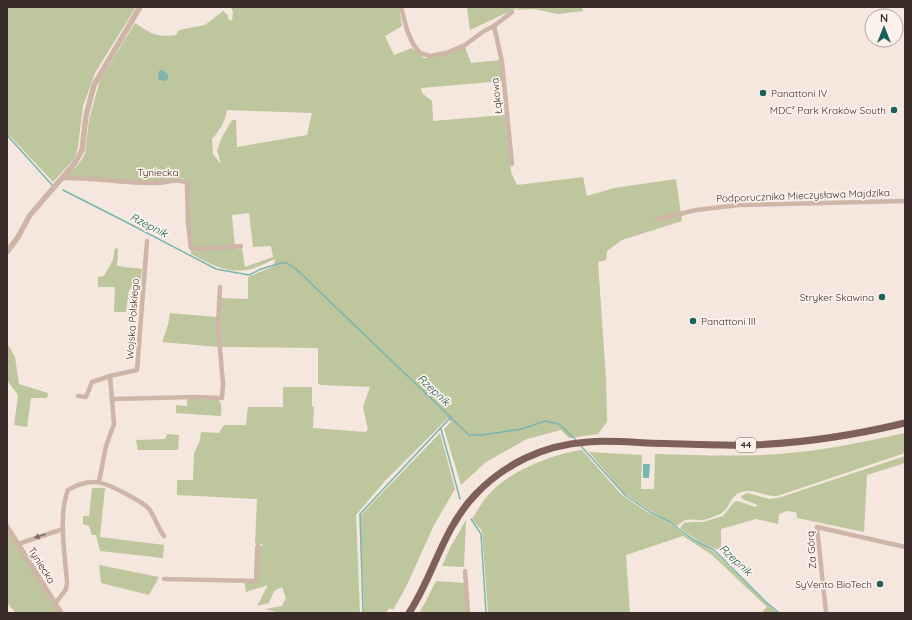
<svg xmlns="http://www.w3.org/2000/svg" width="912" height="620" font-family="Quicksand,sans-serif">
<rect width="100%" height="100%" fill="#f5e7de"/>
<g fill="#bdc69c" fill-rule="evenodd">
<path d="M7 7H136L95 73 83 106 78 146 75 158 53 182 10 136 7 134Z"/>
<path d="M231 7H399L402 26 385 36 394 55 412 48 424 58H430L465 47 471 63 501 60 502 81 421 88 422 93 432 101 433 121 505 115 511 172 517 185 583 177 587 196 614 188 676 179 682 221 622 240 607 251 606 260 598 262 606 379 607 422 598 434 569 438 561 430 527 439 486 462 461 485 444 429 451 422 448 418 385 481 356 515 360 613H280L265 609 282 606 286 598 282 587 274 591 269 603 257 606 268 585 246 592 244 579H254L255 546H263L262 544 255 543 257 499 177 495V480H193L194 454 200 440 201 432 219 433 224 425H246L248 407H283V387H312V406L314 407 313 428 365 432 368 430 363 407 370 387 321 385 318 384V348L221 347 219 327 221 298 248 299V277L274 266 275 259C265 263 256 269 245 270 225 273 209 263 191 254L187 182 183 178 156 182 65 177 78 165 85 154 89 120 100 80 135 23C150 33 157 38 176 35L179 30 205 25 223 11 228 15V19L232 21 233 12ZM227 110 312 113 307 135 237 147 236 120H232L222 137 217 150 221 164 213 154 212 139C220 130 225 122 227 110ZM249 213 253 247 271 246 273 257 245 267 242 248 235 249 232 215Z"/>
<path d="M467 7H519L470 30Z"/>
<path d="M522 7H582L583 11 558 14 534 9 515 10Z"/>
<path d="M115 248 118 249 117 266 142 269 140 284 129 290 126 312H114L115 287H98V277L104 276 113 260Z"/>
<path d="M170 313 217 317 218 347 162 342 168 325Z"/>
<path d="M7 343 15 357 19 384 48 393 47 398H31L27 427 14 425 18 395 7 380Z"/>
<path d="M187 398 218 400C223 404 221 410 221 416L176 413V405L187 406Z"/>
<path d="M440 433 455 489 434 525 406 587 393 610 390 608 385 613H364L360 516Z"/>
<path d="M905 433V453L777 496C766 497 757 490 747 491 729 492 732 508 720 514 715 516 708 519 703 520 691 521 688 516 677 526L649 510 624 493 589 452 642 455 641 489H654L655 454C696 455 738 457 779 454 822 451 863 442 905 433Z"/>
<path d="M167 434 179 435 178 450H138L136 440 165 439Z"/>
<path d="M582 450 621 494 647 512 672 525 687 536 714 552 777 613H765L763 611 767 607 712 555 683 536 626 555 630 613H488L482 531 472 519C478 509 484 499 492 491 511 471 555 453 582 450Z"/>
<path d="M905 456V463L867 475 864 532 797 518 796 512 787 511 779 514 778 524 756 519 721 529V550C706 547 692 537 680 528L684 523 693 522H703L723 516 734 502 738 501 755 507 758 505 742 499 741 496 748 493 769 499 778 498Z"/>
<path d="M92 488H105L100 537 164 545 163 558 100 551 96 535H92L89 526 83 524V516H89Z"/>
<path d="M466 520 464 567 442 566 450 548Z"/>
<path d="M7 531 58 613H16L7 603Z"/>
<path d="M99 565 159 577 149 595 101 583Z"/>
<path d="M436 581 464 583 467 613H419L426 601Z"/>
</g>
<g fill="#7ab5b0">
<path d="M163 70 168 75V79L164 81 159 80 158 77 159 71Z"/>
<path d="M643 464H650L649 478H643Z"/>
</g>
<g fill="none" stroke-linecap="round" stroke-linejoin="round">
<g stroke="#7ab5b0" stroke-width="1.5">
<path d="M7 135 52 185"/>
<path d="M63 190 126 222 216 269 249 275 261 269 281 263H287L296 269 469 435H482L522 429 545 421 559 424 576 440"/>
<path d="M441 429 460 499"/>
<path d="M581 446 625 495 650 512 671 523 694 540 714 550 766 602 779 613"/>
<path d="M471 519 481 534 486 613"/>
<path d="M363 613 360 514 451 417"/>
</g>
<g stroke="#ceb5a8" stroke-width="4.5">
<path d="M401 7 407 30 413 44 420 53 430 56 446 53 465 45 484 31 494 26 512 12"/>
<path d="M494 26 502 62 512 164"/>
<path d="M62 178C94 177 127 184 159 183 169 182 177 178 187 183L188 223 191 248 202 249 241 246"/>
<path d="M656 220 696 210 739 205 905 201"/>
<path d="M78 396 86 397 92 382 110 376"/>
<path d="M112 399 195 397 222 398 223 384 218 326 220 287"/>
<path d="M99 482 106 446 114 424 110 376 137 370 147 241"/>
<path d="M18 544 63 529"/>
<path d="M465 571 468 613"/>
<path d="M164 579 256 581 258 545"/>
<path d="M55 604 66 589 67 582C65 555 58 515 68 490 92 476 105 482 128 495 135 499 144 503 149 509 154 515 158 528 164 536"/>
<path d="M826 613 817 527 905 547"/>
</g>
<g stroke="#ceb5a8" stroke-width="5.5">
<path d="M7 252 18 237 30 215 75 163 82 150 86 116 94 85 140 7"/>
<path d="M7 527 61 613"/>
</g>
<path stroke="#7e6059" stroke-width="7" d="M409 613C434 575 442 530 475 495 504 464 544 445 587 442 607 440 627 442 647 443 682 444 718 446 753 445 804 443 855 435 905 423"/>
</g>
<defs><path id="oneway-solid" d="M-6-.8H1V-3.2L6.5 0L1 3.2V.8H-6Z"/></defs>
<use fill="#7d6a62" href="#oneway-solid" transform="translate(40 536) rotate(161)"/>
<g fill="#1a605c" stroke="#fcf2eb" stroke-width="1.5">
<circle cx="763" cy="93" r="4"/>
<circle cx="894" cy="110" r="4"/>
<circle cx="882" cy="297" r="4"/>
<circle cx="693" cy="321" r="4"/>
<circle cx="880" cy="584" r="4"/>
</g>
<g text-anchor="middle" stroke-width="3.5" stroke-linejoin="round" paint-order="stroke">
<rect fill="#fcf2eb" stroke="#756763" stroke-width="1" x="736" y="438" width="20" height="14" rx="3"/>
<g font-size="9" font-weight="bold" fill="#3b2c29">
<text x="746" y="448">44</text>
</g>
<g font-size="10" fill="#3b2c29" stroke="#fcf2eb" text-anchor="end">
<text x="771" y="97" text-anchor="start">Panattoni IV</text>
<text x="886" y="114">MDC² Park Kraków South</text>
<text x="874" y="301">Stryker Skawina</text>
<text x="701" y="325" text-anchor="start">Panattoni III</text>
<text x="872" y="588">SyVento BioTech</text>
</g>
<g font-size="10" fill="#3b2c29" stroke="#fcf2eb">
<text transform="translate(496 96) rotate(-96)" y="4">Łąkowa</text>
<text x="158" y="176">Tyniecka</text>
<text transform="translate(803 195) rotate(-2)" y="4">Podporucznika Mieczysława Majdzika</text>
<text transform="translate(132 319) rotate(-86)" y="4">Wojska Polskiego</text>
<text transform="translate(811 550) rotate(-94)" y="4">Za Górą</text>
<text transform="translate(42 565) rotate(58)" y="4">Tyniecka</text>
</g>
<g font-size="11" font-style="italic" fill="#1a605c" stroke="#fcf2eb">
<text transform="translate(149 225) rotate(27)" y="4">Rzepnik</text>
<text transform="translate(434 390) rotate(43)" y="4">Rzepnik</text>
<text transform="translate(736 560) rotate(43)" y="4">Rzepnik</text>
</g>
</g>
<rect width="912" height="620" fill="none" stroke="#3b2c29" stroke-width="16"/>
<g transform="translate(884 28)"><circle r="19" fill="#fcf2eb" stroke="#afa39d"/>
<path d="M0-3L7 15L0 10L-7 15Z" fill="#1a605c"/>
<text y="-6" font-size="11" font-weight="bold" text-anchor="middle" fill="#3b2c29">N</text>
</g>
</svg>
